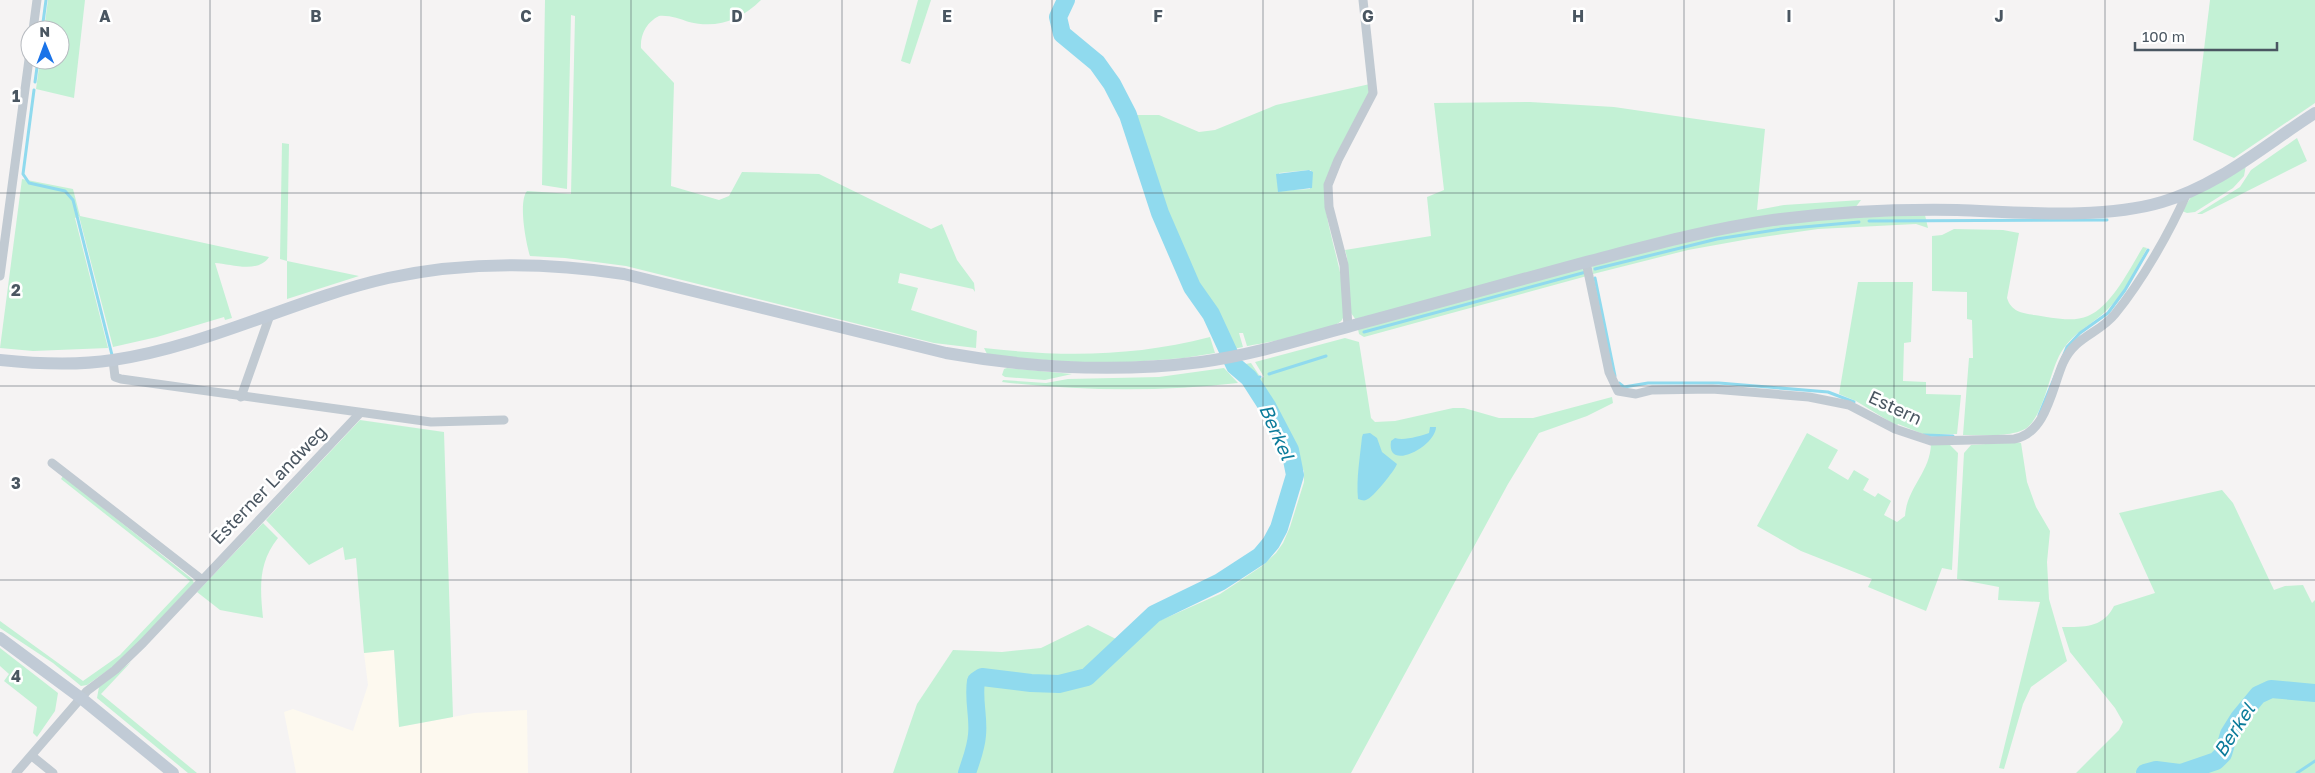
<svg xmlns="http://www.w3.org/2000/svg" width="2315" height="773" font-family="'Golos Text',sans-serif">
<rect width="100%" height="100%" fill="#f5f3f3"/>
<path fill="#fdf9ef" d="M394 650 399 727 474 713 527 710 528 773H296L284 712 293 709 353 731 368 685 364 653Z"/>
<g fill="#c3f1d5" fill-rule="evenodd">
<path d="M48 0H85L74 98 36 89 40 60H60V30H44Z"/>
<path d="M545 0H761C741 20 717 29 689 22 680 19 669 15 659 16 647 22 640 34 641 48L674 83 671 186 719 200 729 196 742 172 819 174 931 229 942 224 957 260 974 283 975 292 973 289 900 273 898 283 918 288 911 310 977 331 976 348 934 343 626 266 565 258 530 256C526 243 518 202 527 191L571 194 575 16 571 15 567 189 542 185Z"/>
<path d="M918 0H931L910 64 901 61Z"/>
<path d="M2210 0H2315V103L2234 158 2193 140Z"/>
<path d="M1370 84 1371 92C1352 128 1323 166 1326 208 1327 231 1353 301 1342 320 1335 331 1263 343 1247 346L1243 333H1239L1243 347 1233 349 1210 299 1194 281 1160 203 1155 186 1152 162 1132 115H1159L1199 132 1215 130 1276 105ZM1309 170H1311L1310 189 1278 191 1279 173Z"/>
<path d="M1530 102 1614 107 1765 129 1757 210 1784 205 1861 200 1855 208 1818 210 1356 320 1351 313 1347 257 1345 250 1431 236 1427 197 1444 190 1434 103Z"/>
<path d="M2297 138 2307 161 2202 214H2197L2240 187 2251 170Z"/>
<path d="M282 143 289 144 287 261 359 276 287 299V261L280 259Z"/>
<path d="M2246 165 2244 176 2233 188 2195 212 2187 213 2182 211 2191 197Z"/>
<path d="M22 179 73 189 80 216 269 257C258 274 231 264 215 263L232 318 225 320 224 317 157 337 113 347 79 216 75 218 108 348 33 351 0 348Z"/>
<path d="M1925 215 1928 228 1916 224 1818 229 1749 239 1688 250 1593 274 1592 265C1656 249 1720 231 1785 223 1832 218 1879 216 1925 215Z"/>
<path d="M1954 229 2003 230 2019 233 2007 298C2011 311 2021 313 2034 315 2050 317 2072 323 2088 316 2112 306 2130 268 2143 247L2147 248C2136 269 2125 293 2108 309 2090 327 2072 332 2059 356 2049 376 2044 411 2029 426 2017 438 1980 435 1963 435L1969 358H1973L1972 320 1967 319V292L1932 291V236L1942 235Z"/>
<path d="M1582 268 1587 276 1364 337 1359 334 1358 329Z"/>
<path d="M1858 282H1913L1911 342 1904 343 1903 381 1926 382V394L1961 395 1957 434H1923L1898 424 1897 426 1856 401 1839 394Z"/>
<path d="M1210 337 1215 353 1184 358 1105 364 988 356 984 348C1063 357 1132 357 1210 337Z"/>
<path d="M1345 338 1359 342 1371 418 1375 422 1395 421 1453 408H1464L1499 418H1533L1612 397 1613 403 1587 416 1539 433 1508 484 1351 773H972C977 758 982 742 981 727 981 712 977 698 980 683L984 680 1006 685 1061 688 1088 681 1150 625 1220 594 1262 566 1276 553 1283 543 1290 527 1304 482V471L1299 463 1296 449 1271 402 1255 377 1240 365 1251 363 1261 378 1264 377 1255 362Z"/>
<path d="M1007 368 1072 374 1045 380 1005 377 1002 375 1004 369Z"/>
<path d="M1224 368 1238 383C1160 392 1080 391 1002 382L1003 380 1046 383 1068 379 1159 377Z"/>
<path d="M360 420 444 432 453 717 399 727 394 650 364 653 356 558 345 560 343 547 309 565 266 520Z"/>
<path d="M1807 433 1838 450 1828 468 1848 480 1854 470 1869 479 1863 490 1875 497 1878 493 1891 501 1884 515 1897 522 1905 516C1907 487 1930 473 1931 444H1949L1958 453 1952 570 1942 568 1926 611 1868 587 1872 579 1801 551 1757 526Z"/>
<path d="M2016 442 2021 443 2027 482 2036 507 2050 531 2047 562 2049 599 2067 661 2031 687 2023 704 2004 769 1999 768 2040 602 1998 600 1999 587 1957 579 1964 453 1971 445Z"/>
<path d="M63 476 192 579 194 583 121 661 87 685 81 686 53 663 0 628V621L83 681 120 655 190 581 61 479Z"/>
<path d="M2222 490 2233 503 2274 590 2285 586 2303 585 2312 603 2315 600V686C2267 679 2246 685 2224 731 2221 738 2222 747 2217 753L2194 766 2179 769C2158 758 2154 768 2135 773 2123 773 2090 773 2076 773L2119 730 2123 722 2115 708 2070 652 2062 627C2084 627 2103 628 2114 606L2155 593 2119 513Z"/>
<path d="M263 523 278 538C258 563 260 588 263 618L220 610 197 592Z"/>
<path d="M1088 625 1120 641C1109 651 1098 664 1085 673 1061 690 1010 676 982 673L973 679C970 695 973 710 974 726 975 742 970 758 965 773H893L917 704 953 650 1002 652 1041 648Z"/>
<path d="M0 648 58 693 55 711 37 737 33 733 37 707 4 681 9 674 0 666Z"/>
<path d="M131 662 101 694 197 773H188L97 698 99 687Z"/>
<path d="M2274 693 2315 699V773H2198L2227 761 2233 737 2255 703 2264 696Z"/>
</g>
<g fill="#90daee">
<path d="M1309 170 1313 172 1312 188 1278 192 1276 174Z"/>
<path d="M1430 427H1436C1436 446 1386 473 1391 441L1395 438C1404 441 1420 436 1429 433Z"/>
<path d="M1370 433 1377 438 1382 452 1397 464C1395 470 1373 498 1366 500 1364 501 1361 500 1358 499 1356 479 1360 457 1362 437L1363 434Z"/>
</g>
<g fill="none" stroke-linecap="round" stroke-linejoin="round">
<g stroke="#90daee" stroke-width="3">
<path d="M42 30 46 0"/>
<path d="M35 82 38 60"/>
<path d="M34 90 23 174 29 183 65 191 73 200 112 355"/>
<path d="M1869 221 2107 220"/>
<path d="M1595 269 1717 239 1781 229 1859 222"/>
<path d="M1595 278 1615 376"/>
<path d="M1364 332 1586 272"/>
<path d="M1269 374 1326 356"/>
<path d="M1250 380 1260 377"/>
<path d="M1619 383 1624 387 1648 383H1719L1828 392 1854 402"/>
<path d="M2039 415 2067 347 2080 333 2108 313 2125 290 2148 250"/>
<path d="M1924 435 1953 436"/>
<path d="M2297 773 2315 761"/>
</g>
<g stroke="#90daee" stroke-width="18">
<path d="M967 773C971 760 976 749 977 735 979 717 973 700 976 681L982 677 1031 683 1059 684 1087 677 1154 614 1220 582 1260 556 1271 543 1279 528 1295 475 1290 450 1267 406 1249 378 1235 366 1211 314 1192 287 1160 213 1128 115 1112 84 1097 63 1062 34 1058 17 1066 0"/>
<path d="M2145 773 2156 770 2180 773"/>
<path d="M2181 773 2216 761 2223 754 2229 734 2239 718 2258 695 2271 689 2315 693"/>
</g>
<g stroke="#c1cad2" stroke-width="9">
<path d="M33 30 37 0"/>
<path d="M1586 262 1609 372 1618 391 1636 394 1652 390 1712 389 1809 397 1849 405 1895 429 1931 441 2014 439C2046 434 2052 388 2063 363 2075 336 2099 334 2115 314 2142 281 2170 232 2187 193"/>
<path d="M0 276 30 52"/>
<path d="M1348 327 1344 265 1329 207 1328 185 1338 160 1373 93 1363 0"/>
<path d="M113 360 115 377 121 379 431 422 504 420"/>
<path d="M241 397 270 315"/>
<path d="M52 463 201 579"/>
<path d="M32 756 53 773"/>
<path d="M16 773 87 691 115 670 143 643 360 413"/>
</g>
<g stroke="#c1cbd6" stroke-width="12">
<path d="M0 360C38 364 75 366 113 360 208 346 295 299 388 278 467 261 545 262 624 274L946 353C1031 368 1115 373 1201 362 1259 354 1316 335 1373 320 1444 301 1515 281 1586 262 1648 246 1709 229 1773 220 1834 212 1896 209 1957 210 2020 212 2102 220 2162 202 2220 185 2266 144 2315 113"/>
<path d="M0 638 81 698 173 773"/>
</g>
</g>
<path fill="none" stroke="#4a5661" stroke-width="1" stroke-opacity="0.55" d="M210 0V773M421 0V773M631 0V773M842 0V773M1052 0V773M1263 0V773M1473 0V773M1684 0V773M1894 0V773M2105 0V773M0 193H2315M0 386H2315M0 580H2315"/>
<g text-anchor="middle" stroke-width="5" stroke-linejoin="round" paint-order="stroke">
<g font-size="18" fill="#4a5661" stroke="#fff">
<text transform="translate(1895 408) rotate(25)" y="6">Estern</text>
<text transform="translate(269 485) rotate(-46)" y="6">Esterner Landweg</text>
</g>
<g font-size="19" font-style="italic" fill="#0c7c9b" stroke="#fff">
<text transform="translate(1277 432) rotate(66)" y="7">Berkel</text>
<text transform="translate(2234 730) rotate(-57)" y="7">Berkel</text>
</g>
</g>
<g font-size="16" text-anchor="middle" font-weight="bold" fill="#4a5661" stroke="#fff" stroke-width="5" stroke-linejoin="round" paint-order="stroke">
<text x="105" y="22">A</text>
<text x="316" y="22">B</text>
<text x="526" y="22">C</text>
<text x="737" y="22">D</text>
<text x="947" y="22">E</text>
<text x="1158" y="22">F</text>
<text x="1368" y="22">G</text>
<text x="1578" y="22">H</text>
<text x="1789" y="22">I</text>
<text x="1999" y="22">J</text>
<text x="16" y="102">1</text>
<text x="16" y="296">2</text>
<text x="16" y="489">3</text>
<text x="16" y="682">4</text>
</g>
<g transform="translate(45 45) rotate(359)"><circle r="24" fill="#ffffff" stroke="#b7bbc0"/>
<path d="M0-4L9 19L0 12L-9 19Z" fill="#1a73e8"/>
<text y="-8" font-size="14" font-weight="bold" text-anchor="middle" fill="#4a5661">N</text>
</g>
<path d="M2135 42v8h142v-8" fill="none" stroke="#4a5661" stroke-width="2.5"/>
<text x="2142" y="42" font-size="15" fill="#4a5661" stroke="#ffffff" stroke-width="4" paint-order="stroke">100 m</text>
</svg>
